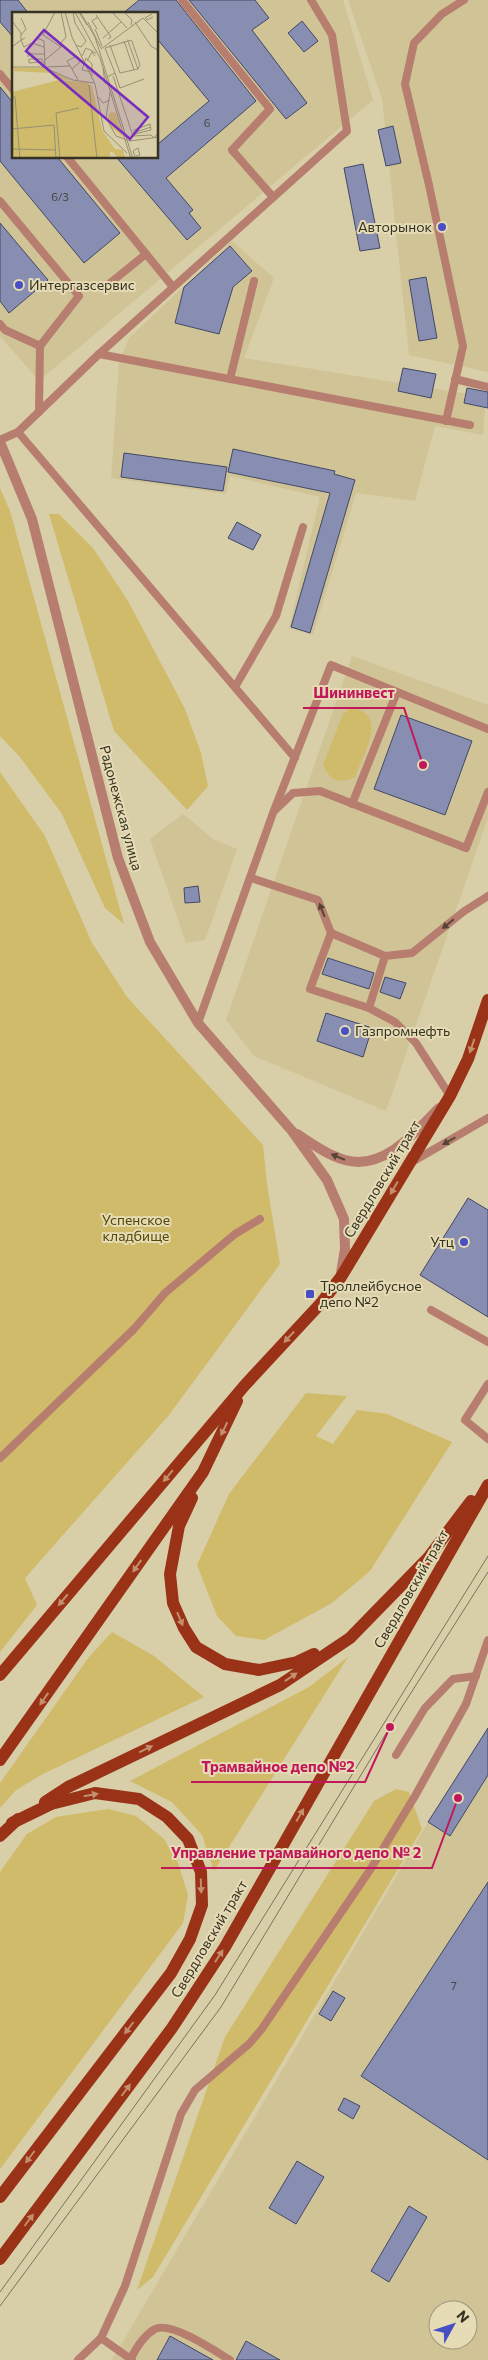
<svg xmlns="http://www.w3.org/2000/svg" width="488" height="2360" font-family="Commissioner,sans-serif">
<rect width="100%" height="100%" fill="#d8cea8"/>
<g fill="#d0c497" fill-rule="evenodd">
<path d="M0 0H343L373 100 39 381 0 336ZM14 14H158V158H14Z"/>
<path d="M348 0H488V372L409 355 382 99Z"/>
<path d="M232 241 274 278 244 358 486 397 483 435 435 426 415 501 356 493 313 635 289 628 320 497 230 476 226 494 111 478 119 362 129 338Z"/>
<path d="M352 656 488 705V818L386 1111 254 1056 226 1020Z"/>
<path d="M183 814 213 839 237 849 205 940 186 943 150 839Z"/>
<path d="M488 1728V2360H112L428 1822ZM438 2310H468V2340H438Z"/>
</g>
<g fill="#cfbb6a">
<path d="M0 488 10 511 124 924 105 908 62 814 20 757 0 736Z"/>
<path d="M49 514H59L93 548 128 601 185 709 201 753 208 786 187 810 114 731Z"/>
<path d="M351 708C390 713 363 754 355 777 340 785 329 780 323 765L343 714Z"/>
<path d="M0 772 45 836 92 943 127 997 263 1145 267 1184 280 1264 169 1415 25 1578 37 1605 0 1652Z"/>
<path d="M306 1393 347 1396 316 1436 333 1444 357 1410 387 1414 452 1442 370 1571 332 1603 264 1640 236 1636 217 1616 197 1565 229 1494Z"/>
<path d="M112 1632 154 1656 204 1697 43 1774 16 1790 0 1808V1783L89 1657Z"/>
<path d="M348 1657 214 1871 202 1835 172 1802 130 1781 309 1687Z"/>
<path d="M396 1789 409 1792 422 1829 153 2277 137 2290 225 2037 374 1801Z"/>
<path d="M108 1809 136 1816 164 1839 178 1863 188 1895 183 1923 0 2169V1872L27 1834 56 1817Z"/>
</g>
<g fill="#878eb1" stroke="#424866">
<path d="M0 0H18L29 14H14V38L0 22Z"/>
<path d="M139 0H176L256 101 166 178 193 210 189 213 201 228 187 240 117 158H158V144L209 101 158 40V14H122Z"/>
<path d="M189 0H255L269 18 252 30 307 103 286 119Z"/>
<path d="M302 21 318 41 304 52 288 33Z"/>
<path d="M0 87 14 104V158H58L120 233 84 263 0 161Z"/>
<path d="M393 126 401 163 386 166 378 130Z"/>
<path d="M363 164 380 248 360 251 344 168Z"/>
<path d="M0 223 48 280 9 313 0 301Z"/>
<path d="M230 246 252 271 233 287 219 334 175 323 184 287Z"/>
<path d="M426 277 437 338 419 341 409 280Z"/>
<path d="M403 368 436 374 431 398 398 391Z"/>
<path d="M467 388 488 392V408L464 403Z"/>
<path d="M233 449 335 471 334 474 355 480 310 633 291 627 330 493 228 472Z"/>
<path d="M124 453 227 467 223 491 121 477Z"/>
<path d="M237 522 261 535 253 550 228 538Z"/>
<path d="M401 715 472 741 445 815 374 789Z"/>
<path d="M198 886 200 902 185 903 184 888Z"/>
<path d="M328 958 374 973 369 989 322 974Z"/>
<path d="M385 977 406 983 400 999 380 992Z"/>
<path d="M326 1013 372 1028 363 1057 317 1041Z"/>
<path d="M468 1198 488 1210V1317L420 1275Z"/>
<path d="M488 1728V1775L450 1836 428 1822Z"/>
<path d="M488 1882V2160L361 2076Z"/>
<path d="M333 1991 345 1998 331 2021 319 2014Z"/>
<path d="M344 2098 360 2106 353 2119 338 2110Z"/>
<path d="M297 2161 324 2177 296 2224 269 2208Z"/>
<path d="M409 2206 427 2217 389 2282 371 2271Z"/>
<path d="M170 2336 213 2360H157Z"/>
<path d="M246 2341 280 2360H236Z"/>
</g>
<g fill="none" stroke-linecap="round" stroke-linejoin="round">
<g stroke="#b77e6f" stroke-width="8">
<path d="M182 0 270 109 232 150 273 197"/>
<path d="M0 74 14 91"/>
<path d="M68 158 173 287"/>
<path d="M0 201 79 296 40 346 39 412"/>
<path d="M104 288 146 254"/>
<path d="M0 324 5 330 40 346"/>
<path d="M99 354 470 425"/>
<path d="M230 379 254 281"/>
<path d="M455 379 488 387"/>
<path d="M446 421 463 346 429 185 405 84 414 43 442 14 464 0"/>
<path d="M18 432 295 758"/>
<path d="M0 440 18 432 99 354 347 131 332 35 311 0"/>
<path d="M235 687 276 616 303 527"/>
<path d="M352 804 397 692"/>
<path d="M275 810 293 793 320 791 466 848 488 792"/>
<path d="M251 878 318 900 331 933 385 956"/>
<path d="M331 933 310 989 369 1008"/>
<path d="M198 1023 273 813 331 665 488 729"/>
<path d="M450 1096 416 1043 395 1022 369 1008 385 956 412 953 463 912 488 896"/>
<path d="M412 1162 488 1118"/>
<path d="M431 1310 488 1342"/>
<path d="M488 1384 465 1420 488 1439"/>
<path d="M0 1458 134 1329 165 1293 235 1234 260 1219"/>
<path d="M396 1755 425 1708 453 1679 476 1676"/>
<path d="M101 2338 132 2360"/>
<path d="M78 2360 101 2338 125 2286 181 2114 195 2090 249 2044 261 2030 370 1870 415 1796 466 1704 488 1640"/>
<path d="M130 2360C135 2350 144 2335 155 2329 171 2321 215 2351 230 2360"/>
</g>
<g stroke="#b77e6f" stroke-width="10">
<path d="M0 442 32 519 118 858 150 942 198 1023 292 1131 327 1180 344 1219 345 1249 341 1273"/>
<path d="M297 1134C312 1144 328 1155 345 1160 383 1171 416 1132 439 1108"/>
</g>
<g stroke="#993217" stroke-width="12">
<path d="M192 1498 179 1526 170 1574 173 1603 184 1628 196 1647 225 1664 259 1670 297 1662 314 1654"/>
<path d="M0 1675 245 1385 322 1302 341 1277 450 1096 468 1059 488 1000"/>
<path d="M0 1760 203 1472 237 1401"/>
<path d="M45 1802 68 1787 280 1685 350 1638 428 1558 471 1501"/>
<path d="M0 1836 18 1819"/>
<path d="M0 2197 171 1973 190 1939 202 1905 201 1872 188 1839 167 1817 139 1799 95 1793 51 1804 12 1823"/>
<path d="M0 2259 172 2028 225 1947 488 1485"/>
</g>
<g stroke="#79735a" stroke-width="1">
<path d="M0 2292 215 1995 488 1556"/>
<path d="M0 2306 221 2007 402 1707 488 1572"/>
</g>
</g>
<defs><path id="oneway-solid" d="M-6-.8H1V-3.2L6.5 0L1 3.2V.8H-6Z" transform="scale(1.25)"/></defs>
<g fill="#564536">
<use href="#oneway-solid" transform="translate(322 910) rotate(-111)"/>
<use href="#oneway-solid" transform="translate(448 924) rotate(141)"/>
<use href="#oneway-solid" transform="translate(449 1141) rotate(150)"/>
<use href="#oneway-solid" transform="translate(338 1157) rotate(-157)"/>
</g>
<g fill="#c38f6e">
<use href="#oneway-solid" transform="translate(472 1046) rotate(109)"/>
<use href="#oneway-solid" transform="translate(394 1188) rotate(121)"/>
<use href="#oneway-solid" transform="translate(289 1337) rotate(133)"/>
<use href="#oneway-solid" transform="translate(224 1429) rotate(116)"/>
<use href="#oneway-solid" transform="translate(168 1476) rotate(130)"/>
<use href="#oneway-solid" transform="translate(137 1566) rotate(125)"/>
<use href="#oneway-solid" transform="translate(63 1600) rotate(130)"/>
<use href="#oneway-solid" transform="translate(180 1619) rotate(67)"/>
<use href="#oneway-solid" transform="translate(291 1677) rotate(-34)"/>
<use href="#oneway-solid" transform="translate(44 1699) rotate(125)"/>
<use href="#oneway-solid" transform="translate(146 1749) rotate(-26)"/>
<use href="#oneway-solid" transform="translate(91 1795) rotate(-10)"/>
<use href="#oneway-solid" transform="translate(300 1815) rotate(-60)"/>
<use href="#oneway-solid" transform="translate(201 1886) rotate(88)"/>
<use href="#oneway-solid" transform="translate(219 1956) rotate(-57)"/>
<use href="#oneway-solid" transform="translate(129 2028) rotate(127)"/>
<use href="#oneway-solid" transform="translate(126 2090) rotate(-53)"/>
<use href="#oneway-solid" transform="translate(30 2157) rotate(127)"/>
<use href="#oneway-solid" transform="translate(29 2220) rotate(-53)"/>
</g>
<g fill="#484ec4" stroke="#e5dbb5" stroke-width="2">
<circle cx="442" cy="227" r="5"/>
<circle cx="19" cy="285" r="5"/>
<circle cx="345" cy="1031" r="5"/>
<circle cx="464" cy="1242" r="5"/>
<rect x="305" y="1289" width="10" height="10" rx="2.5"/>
</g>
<g text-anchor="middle" stroke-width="4" stroke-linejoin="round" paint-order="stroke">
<g font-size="11" fill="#4a4946">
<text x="207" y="127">6</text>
<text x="60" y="201">6/3</text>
<text x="454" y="1990">7</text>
</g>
<g font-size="14" fill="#363223" stroke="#e5dbb5" text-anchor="start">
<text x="432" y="232" text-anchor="end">Авторынок</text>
<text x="29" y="290">Интергазсервис</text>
<text x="355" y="1036">Газпромнефть</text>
<text x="454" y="1247" text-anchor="end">Утц</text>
<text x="320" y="1291">Троллейбусное<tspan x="320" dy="16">депо №2</tspan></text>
</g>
<g font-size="14" fill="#363223" stroke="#e5dbb5">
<text transform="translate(121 808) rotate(75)" y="5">Радонежская улица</text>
<text transform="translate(382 1179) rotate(-59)" y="5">Свердловский тракт</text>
<text transform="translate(411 1589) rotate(-60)" y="5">Свердловский тракт</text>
<text transform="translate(209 1939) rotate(-59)" y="5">Свердловский тракт</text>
</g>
<g font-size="14" fill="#544604" stroke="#e5dbb5">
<text x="136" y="1225">Успенское<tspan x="136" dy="16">кладбище</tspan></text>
</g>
</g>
<g transform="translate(12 12)">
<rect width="146" height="146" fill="#d8cea8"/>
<path d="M2 56H31L59 68 43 67 38 61 2 59ZM47 68 74 70 80 74 90 118 103 137 111 138 113 146H106L101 140H98V146L0 147V80ZM99 100 104 101 111 125 99 115 96 104Z" fill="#cfbb6a"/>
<path fill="none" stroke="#979073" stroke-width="1" d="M43 0 31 23 49 35M53 0 60 25 83 72 92 119 115 141M61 0 63 11 74 29 69 35 64 33M63 0 88 46 119 147M67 0 75 13M68 0 83 25 121 147M100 0 115 16M112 0 120 8 119 13M140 2 133 6 135 8 141 5M84 3 99 25 96 27M9 6 14 17 9 23M0 9 9 21V28L0 35M76 10 89 36M123 10 139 34 147 39M83 17 90 34M85 17 80 9 86 5M13 26 9 28 12 35 20 31 32 35M25 26 32 29 33 53M91 26 109 10M115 28 120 29 128 53 126 57M112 29 122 58M47 33 54 25 49 0M98 33 108 61 126 57M93 36 116 29 126 57M93 36 103 61 95 65M89 37 131 6 147 22M70 44 74 36 84 41M16 45V42H33M33 48 50 34M75 49 80 40 83 44M30 50 17 51V47H30L33 53M0 55H31L61 68 82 71M34 55 58 54M91 56 93 71H96M60 57 68 50 65 44 55 49 60 57 66 68M79 60 70 58 74 46 80 52V64M103 61 108 76 132 67M101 64 121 124 139 123 142 126 147 120M77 73 85 147M98 80 94 106 104 124 118 129 147 125M0 85H3L8 147M86 85 91 91 98 88M138 112 139 118 123 122 122 118ZM0 117 42 113 44 147M121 121 139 115M0 137 44 138M124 144 128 143 126 136 121 139 124 147M48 147 44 101 67 96"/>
<path fill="#7b2cbf" fill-opacity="0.15" stroke="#7b2cbf" stroke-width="2.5" d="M32 18 136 105 118 127 14 39Z"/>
<rect width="146" height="146" fill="none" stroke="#363223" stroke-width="2.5"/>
</g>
<path fill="none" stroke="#c2185b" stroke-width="2" d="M423 765L404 708H303M390 1727L365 1782H191M458 1798L432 1868H161"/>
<g fill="#c2185b" stroke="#e5dbb5" stroke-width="2">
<circle cx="423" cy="765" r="5"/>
<circle cx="390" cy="1727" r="5"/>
<circle cx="458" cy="1798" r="5"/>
</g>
<g font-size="15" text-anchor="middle" font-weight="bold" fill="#c2185b" stroke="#e5dbb5" stroke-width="4" stroke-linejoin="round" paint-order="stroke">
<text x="354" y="698">Шининвест</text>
<text x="278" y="1772">Трамвайное депо №2</text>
<text x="296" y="1858">Управление трамвайного депо № 2</text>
</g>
<g transform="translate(453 2325) rotate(50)"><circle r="24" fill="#e5dbb5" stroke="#9f977b"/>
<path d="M0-4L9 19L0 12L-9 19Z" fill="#484ec4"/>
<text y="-8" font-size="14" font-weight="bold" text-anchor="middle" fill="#363223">N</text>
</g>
</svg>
